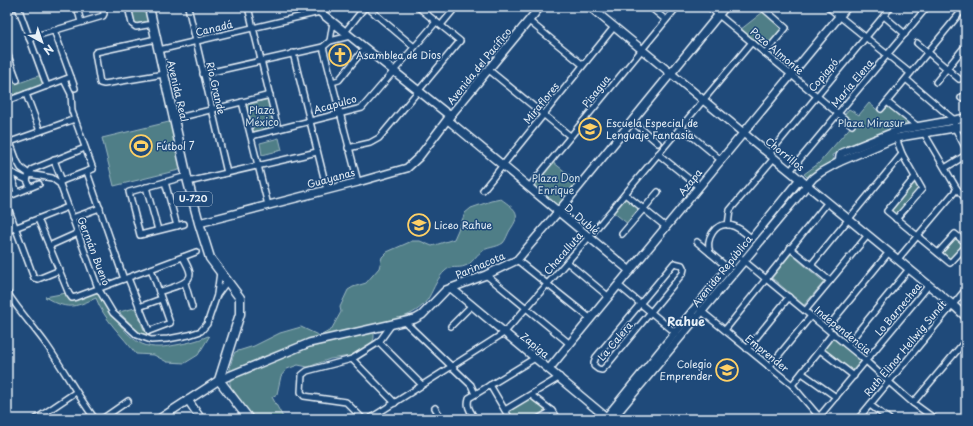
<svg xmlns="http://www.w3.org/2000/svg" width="973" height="426" font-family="'Playpen Sans',sans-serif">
<rect width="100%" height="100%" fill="#1f4a7a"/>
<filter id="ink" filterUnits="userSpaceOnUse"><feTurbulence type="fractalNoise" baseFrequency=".025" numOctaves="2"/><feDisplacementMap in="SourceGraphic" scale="8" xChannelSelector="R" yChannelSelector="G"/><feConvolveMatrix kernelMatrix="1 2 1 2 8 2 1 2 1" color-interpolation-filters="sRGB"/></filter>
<g filter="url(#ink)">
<g fill="#507e87" stroke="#9cb8c0">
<path d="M130 7H147L150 21 135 24Z"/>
<path d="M763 12 782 28 764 50 740 30Z"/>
<path d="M15 73 19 83 41 75 44 85 7 99V78L16 75Z"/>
<path d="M269 99 276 127 254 133 247 105Z"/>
<path d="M869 103 881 113 888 107 911 124C883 130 857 142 832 155L834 161 807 177 804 174 818 164 854 123 844 115 849 109 859 115Z"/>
<path d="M173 121 183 169 114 186 102 138Z"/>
<path d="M279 138 282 150 262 155 260 143Z"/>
<path d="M553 162 578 182 557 207 534 186Z"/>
<path d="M914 183 920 188 897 216 890 211Z"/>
<path d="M626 197 641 209 628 224 613 212Z"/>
<path d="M501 199C516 210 522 213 510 230 508 233 506 240 503 243 496 248 486 247 481 252 475 256 472 264 465 266 458 269 451 265 445 271 438 277 434 288 429 297 419 315 396 320 377 324L374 334V338L371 346 350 356 330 359 308 367 298 365 287 369 281 376 277 394 272 397 284 419H253C247 413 240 407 236 400 227 387 228 366 235 352L254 346 280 333 301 327 320 336 331 330 341 312 340 307 348 290 353 287 366 283 379 268 382 257 387 252 412 241H420L432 246 454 239 461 223 465 213 471 208 491 201Z"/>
<path d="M956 238 964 245 950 260 942 254Z"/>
<path d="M791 254 824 282 804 305 772 278Z"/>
<path d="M98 291C107 307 125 337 142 344 153 349 165 347 176 345 187 343 197 341 208 336L209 337 198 355 185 363 167 362 154 355 136 354C122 335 104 320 96 298 73 308 67 310 45 297L66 293 71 301Z"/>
<path d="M135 308 144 330 151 334 148 337 138 332 119 312Z"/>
<path d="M833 338 861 361 852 371 824 350Z"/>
<path d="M530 398 546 411 532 419H513L509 411Z"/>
</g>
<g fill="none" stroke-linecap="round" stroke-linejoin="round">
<g stroke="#e8f1f8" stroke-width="8">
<g id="street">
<path d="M18 7 47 86"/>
<path d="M77 7 81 22"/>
<path d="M128 7 132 24 136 27 153 24"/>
<path d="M188 7 227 173"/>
<path d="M248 7 278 129"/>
<path d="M367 7 414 47"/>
<path d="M650 7 666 20"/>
<path d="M709 7 852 125"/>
<path d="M828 7 910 73"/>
<path d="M763 8 786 28 765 53"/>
<path d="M7 10 15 7"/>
<path d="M884 16 905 34"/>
<path d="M529 21 583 65"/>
<path d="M441 25 456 7"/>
<path d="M54 30 75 88"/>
<path d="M345 32 365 7"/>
<path d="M29 38 103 16 104 14 103 7"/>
<path d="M156 39 96 52 95 53 100 83 104 84 164 74"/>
<path d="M330 41 350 36"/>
<path d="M917 43 959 79"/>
<path d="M323 47 358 182"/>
<path d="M159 50 320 12 319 7"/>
<path d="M7 53 17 80"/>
<path d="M293 53 327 190"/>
<path d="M489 70 570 136"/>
<path d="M203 74 323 47 330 41 333 22"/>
<path d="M906 79 954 120 955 128 966 149"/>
<path d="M332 82 339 80 365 48"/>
<path d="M936 82 966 45"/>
<path d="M26 94 40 131"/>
<path d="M961 98 966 93"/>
<path d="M7 101 71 77"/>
<path d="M242 102 268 205"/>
<path d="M887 102 917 126"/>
<path d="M881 109 965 7"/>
<path d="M174 119 270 95"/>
<path d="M632 121 658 143"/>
<path d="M681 127 721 160"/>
<path d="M924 133 957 189 966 199"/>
<path d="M7 134 17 161 21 168 29 174 52 178 60 184 98 288 113 313 137 335 151 340 168 339 189 335 201 331 207 324 217 295 228 280"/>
<path d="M251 136 362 108 436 22"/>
<path d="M896 138 902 154 922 189 896 219"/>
<path d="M10 142 75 119"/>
<path d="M348 148 370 143 379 138 460 41 418 7"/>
<path d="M658 154 699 187"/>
<path d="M769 154 891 7"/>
<path d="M54 160 62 181"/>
<path d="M7 164 17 192"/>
<path d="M945 168 966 155"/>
<path d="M790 171 927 7"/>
<path d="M10 172 27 180"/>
<path d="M87 172 124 279"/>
<path d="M915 177 887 211 950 263 966 246"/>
<path d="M59 182 93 169 72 111 71 94 64 80"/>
<path d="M165 182 177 226"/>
<path d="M188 182 317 152"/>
<path d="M30 187 27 180 29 174 33 169 85 148"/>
<path d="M146 187 158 230"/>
<path d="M529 187 677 7"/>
<path d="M483 190 614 27"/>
<path d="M625 194 666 227"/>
<path d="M7 197 39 184"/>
<path d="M7 205 34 278 38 279 60 270"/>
<path d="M72 218 100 208"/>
<path d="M38 219 69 294 72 298 76 297 196 252"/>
<path d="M184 224 140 235 129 192 187 176"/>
<path d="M728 225 730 210 774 158"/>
<path d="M7 231 68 207"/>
<path d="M622 234 658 192"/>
<path d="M697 242 728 268"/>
<path d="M49 246 78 233"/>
<path d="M790 248 830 281"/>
<path d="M710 253C705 239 715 222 730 225 739 227 745 233 752 239"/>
<path d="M938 253 955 234 966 243"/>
<path d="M738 256 866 361 889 382 913 403 935 419"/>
<path d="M898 259 957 189"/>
<path d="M517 260 591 319"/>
<path d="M567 262 609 297"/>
<path d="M674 263 682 265 684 269 683 273 607 365 602 370 598 369 594 366V362L596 357Z"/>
<path d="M811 265 902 154"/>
<path d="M486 275 570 344"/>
<path d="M128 278 149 331 170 323 151 269"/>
<path d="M185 283 192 307"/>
<path d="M618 285 677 334"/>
<path d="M7 292C18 310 33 326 46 344 63 368 77 395 95 419"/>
<path d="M159 292C166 289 191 284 190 274 190 269 185 262 183 257"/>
<path d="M217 294 220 272"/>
<path d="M139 307 161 299"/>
<path d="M700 310 792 385 821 419"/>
<path d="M805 311 868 235"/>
<path d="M404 321 471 385 475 394"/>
<path d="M451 326 472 305"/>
<path d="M827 328 889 252"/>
<path d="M725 330 828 202"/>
<path d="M379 342 422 385"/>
<path d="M847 345 909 269"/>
<path d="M747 349 789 297"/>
<path d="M820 350 854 376"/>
<path d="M352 359 395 403"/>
<path d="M769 367 811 316"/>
<path d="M802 373 836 397"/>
<path d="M490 385 510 419"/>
<path d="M792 385 833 333"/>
<path d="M531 395 552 411 557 419"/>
<path d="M913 403 966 340"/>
<path d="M870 405 889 419"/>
<path d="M435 408 442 419"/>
<path d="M505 410 560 377"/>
<path d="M819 417 929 285"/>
<path d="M36 419 76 392"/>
<path d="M102 419 128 401"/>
<path d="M363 419 346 402 304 396 301 392 302 375 307 371 352 359 379 342 392 324"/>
<path d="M369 419 504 333 589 237 752 42"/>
<path d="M475 419C471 412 466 407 469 398L535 358"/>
<path d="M538 419 552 411"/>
<path d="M858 419 966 289"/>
</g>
</g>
<g stroke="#e8f1f8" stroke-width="10">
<g id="secondary">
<path d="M590 7 953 305 966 317"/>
<path d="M320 12 450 116"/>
<path d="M448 120 630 271"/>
<path d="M839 162 840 156 842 153 899 130 966 118"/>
<path d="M199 223 358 182 407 168 419 157 450 116 540 7"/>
<path d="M451 288 606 417"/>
<path d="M549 369 847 7"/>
<path d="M188 400 201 419"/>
<path d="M159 419 219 380 309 343 415 319 422 315 446 290 486 275 517 260 558 212 725 7"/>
<path d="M605 419 800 179"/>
<path d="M612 419 813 178 821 172 839 162 893 139 906 136 966 126"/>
</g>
</g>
<g stroke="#e8f1f8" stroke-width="11">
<path id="primary" d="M149 7 188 182 199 223 210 258 240 298V314L219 380 249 419"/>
</g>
<use href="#street" stroke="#1f4a7a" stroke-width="5"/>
<use href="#secondary" stroke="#1f4a7a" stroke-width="7"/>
<use href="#primary" stroke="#1f4a7a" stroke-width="8"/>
</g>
</g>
<defs>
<g id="church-ring" transform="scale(1.15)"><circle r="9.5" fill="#1f4a7a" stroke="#ffd166" stroke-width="1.5"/><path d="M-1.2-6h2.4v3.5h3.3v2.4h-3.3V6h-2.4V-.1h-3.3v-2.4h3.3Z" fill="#ffd166"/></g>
<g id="school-ring" transform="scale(1.15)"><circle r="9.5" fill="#1f4a7a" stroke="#ffd166" stroke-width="1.5"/><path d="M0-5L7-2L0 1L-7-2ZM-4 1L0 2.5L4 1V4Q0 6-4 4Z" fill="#ffd166"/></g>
<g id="stadium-ring" transform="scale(1.15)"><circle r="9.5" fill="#1f4a7a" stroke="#ffd166" stroke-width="1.5"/><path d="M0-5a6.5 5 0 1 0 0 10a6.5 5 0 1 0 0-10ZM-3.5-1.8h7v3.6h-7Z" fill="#ffd166"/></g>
</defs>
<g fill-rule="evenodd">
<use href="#church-ring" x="340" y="55"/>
<use href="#school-ring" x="590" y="129"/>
<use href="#stadium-ring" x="141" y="146"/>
<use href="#school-ring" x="419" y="225"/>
<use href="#school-ring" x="727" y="370"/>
</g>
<g text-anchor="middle" stroke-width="3" stroke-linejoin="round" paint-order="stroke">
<rect fill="#1f4a7a" stroke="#acbfd2" stroke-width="1" x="174" y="192" width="38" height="14" rx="3"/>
<g font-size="9" font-weight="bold" fill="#e8f1f8">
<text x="193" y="202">U-720</text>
</g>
<g font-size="10" fill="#e8f1f8" stroke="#1f4a7a">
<text transform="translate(214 28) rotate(-13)" y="4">Canadá</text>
<text transform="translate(777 51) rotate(40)" y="4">Pozo Almonte</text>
<text transform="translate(479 66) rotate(-51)" y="4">Avenida del Pacífico</text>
<text transform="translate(823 75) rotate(-50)" y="4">Copiapó</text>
<text transform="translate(852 83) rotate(-50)" y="4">María Elena</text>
<text transform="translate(216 88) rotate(77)" y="4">Río Grande</text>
<text transform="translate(178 91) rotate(77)" y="4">Avenida Real</text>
<text transform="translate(596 91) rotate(-51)" y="4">Pisagua</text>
<text transform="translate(541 103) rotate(-51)" y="4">Miraflores</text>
<text transform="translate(335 104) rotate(-16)" y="4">Acapulco</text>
<text transform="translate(785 154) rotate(39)" y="4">Chorrillos</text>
<text transform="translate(331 178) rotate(-15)" y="4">Guayanas</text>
<text transform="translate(690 182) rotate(-51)" y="4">Azapa</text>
<text transform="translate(582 219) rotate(40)" y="4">D. Dublé</text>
<text transform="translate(94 251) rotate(69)" y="4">Germán Bueno</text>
<text transform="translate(563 253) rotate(-49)" y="4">Chacalluta</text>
<text transform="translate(480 265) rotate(-23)" y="4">Parinacota</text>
<text transform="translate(722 271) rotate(-51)" y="4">Avenida República</text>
<text transform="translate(898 309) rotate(-50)" y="4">Lo Barnechea</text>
<text transform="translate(843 330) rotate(39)" y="4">Independencia</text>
<text transform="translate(615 341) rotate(-50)" y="4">La Calera</text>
<text transform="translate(535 345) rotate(39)" y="4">Zapiga</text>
<text transform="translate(905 348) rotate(-50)" y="4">Ruth Elinor Hellwig Sundt</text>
<text transform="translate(767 353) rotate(39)" y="4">Emprender</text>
</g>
<g font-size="10" fill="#e8f1f8" stroke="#1f4a7a" text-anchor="start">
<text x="356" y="59">Asamblea de Dios</text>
<text x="606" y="127">Escuela Especial de<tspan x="606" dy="12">Lenguaje Fantasia</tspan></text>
<text x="156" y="150">Fútbol 7</text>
<text x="434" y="229">Liceo Rahue</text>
<text x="712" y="368" text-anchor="end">Colegio<tspan x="712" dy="12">Emprender</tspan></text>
</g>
<g font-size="10" fill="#d1e0e7" stroke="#1f4a7a">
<text x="262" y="114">Plaza<tspan x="262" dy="12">México</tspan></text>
<text x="871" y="127">Plaza Mirasur</text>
<text x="556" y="182">Plaza Don<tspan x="556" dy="12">Enrique</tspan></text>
</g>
<g font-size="12" font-weight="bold" fill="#e8f1f8" stroke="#1f4a7a">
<text x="686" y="326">Rahue</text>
</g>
</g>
<rect width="973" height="426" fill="none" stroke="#1f4a7a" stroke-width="24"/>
<rect x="12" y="12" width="949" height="402" fill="none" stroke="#e8f1f8" stroke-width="1.5" filter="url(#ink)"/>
<g transform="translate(42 42) rotate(140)" stroke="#1f4a7a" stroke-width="3" paint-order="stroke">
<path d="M0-3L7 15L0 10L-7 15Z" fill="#e8f1f8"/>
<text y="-6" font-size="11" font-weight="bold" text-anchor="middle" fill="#e8f1f8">N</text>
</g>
</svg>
